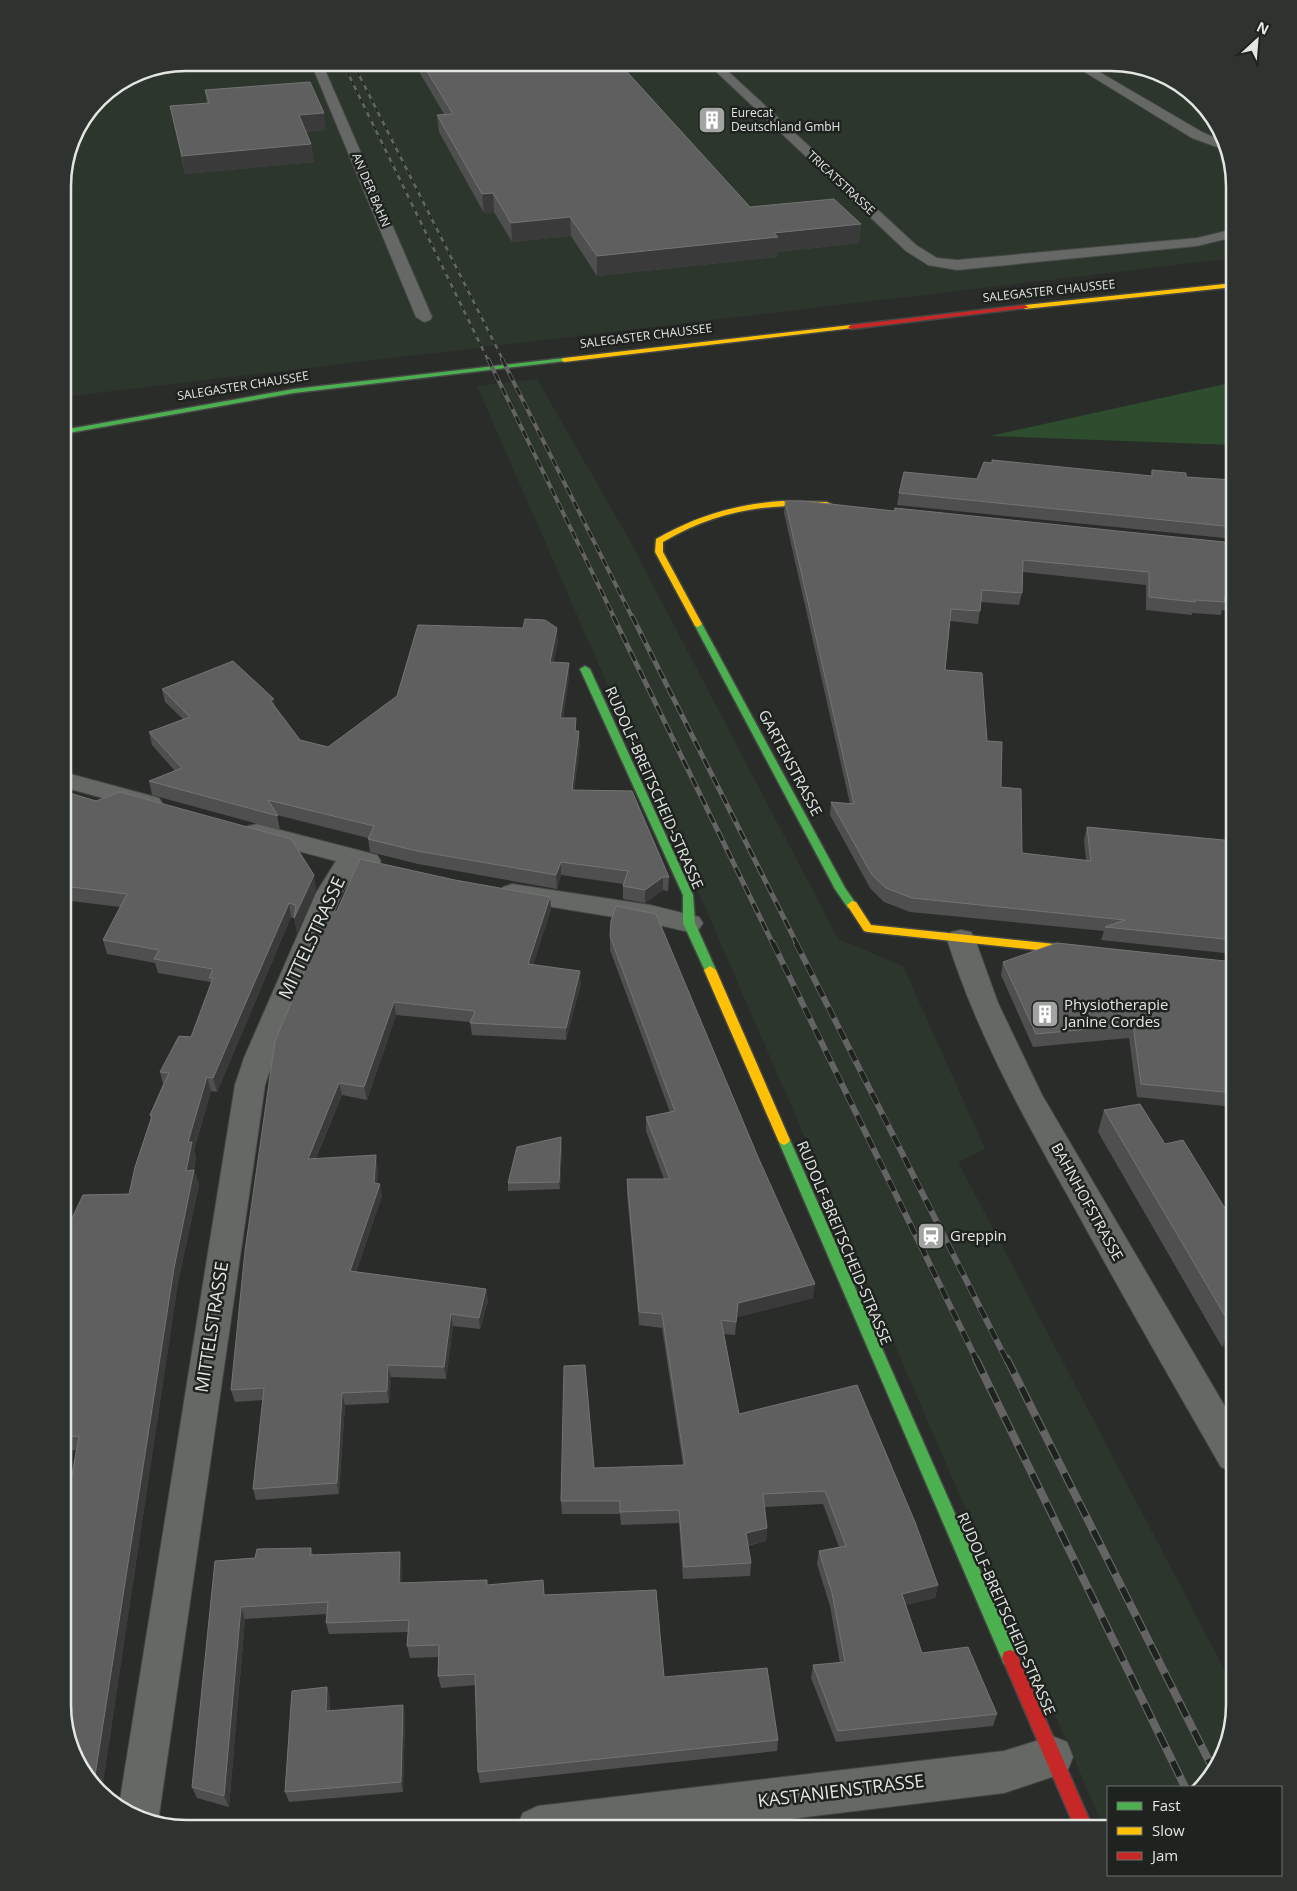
<svg xmlns="http://www.w3.org/2000/svg" width="1297" height="1891" font-family="'Open Sans',sans-serif">
<rect width="100%" height="100%" fill="#2a2c2a"/>
<g fill="#2d362d">
<path d="M187 63H1118L1179 83 1218 125 1234 187V258L63 397V179L72 139 99 99 139 72Z"/>
<path d="M537 379 630 541 838 939 903 966 985 1149 958 1162 1234 1688V1705L1218 1767 1197 1787H1108V1828H1104L731 967 477 386Z"/>
</g>
<path fill="#2d4d2e" d="M1234 382V445L990 436Z"/>
<g fill="none" stroke-linecap="round" stroke-linejoin="round">
<g stroke="#444744" stroke-width="2">
<g id="street">
<path d="M311 63H322L432 317 430 320 424 322 416 317Z"/>
<path d="M707 63H719L916 245 937 258 957 260 1197 238 1234 229V237L1197 246 957 270 928 265 906 251Z"/>
<path d="M1070 63H1084L1202 132 1222 141 1225 150 1192 138Z"/>
<path d="M63 772 159 798 162 803 159 808 150 811 63 787Z"/>
<path d="M257 824 377 855 381 861 377 867 368 869 358 867 342 893 274 1058 265 1085 158 1822 124 1812 119 1806 235 1085 244 1058 316 893 336 861 248 838 244 832 248 826Z"/>
<path d="M512 884 650 905 699 917 703 923 699 929 689 932 650 923 503 899 499 893 503 887Z"/>
<path d="M961 930 971 932 975 939 998 1003 1042 1095 1234 1422V1472L1221 1467C1169 1377 1118 1287 1068 1196 1021 1113 976 1031 947 939L951 932Z"/>
<path d="M1052 1736 1067 1742 1073 1757 1067 1772 1004 1793 714 1828H516L523 1813 538 1806 1004 1751Z"/>
</g>
</g>
<g stroke="#444744" stroke-width="3">
<g id="fast">
<path d="M564 358 567 360 566 361 294 393 63 434V430L294 389Z"/>
<path d="M698 621 702 624 845 888 857 905 856 908H848L835 889 694 624Z"/>
<path d="M585 666 590 669 693 895 695 923 716 970 714 973H706L683 923V895L580 669Z"/>
<path d="M784 1135 788 1137 790 1140 1016 1652 1018 1658 1016 1664 1010 1666 1004 1664 778 1140 780 1137Z"/>
</g>
</g>
<g stroke="#444744" stroke-width="3">
<g id="slow">
<path d="M1234 283V287L1025 309 1022 307 1025 305Z"/>
<path d="M851 325 853 326V328L564 362 561 360 564 358Z"/>
<path d="M782 501 827 502 831 504 827 506C765 504 717 510 663 542V552L702 624 698 627 695 626 655 552 656 539C696 516 736 504 782 501Z"/>
<path d="M852 901 856 902 871 925 1084 947 1090 951 1084 955 868 932 864 931 847 905Z"/>
<path d="M710 966 716 970 790 1140 788 1143 784 1145 780 1143 778 1140 704 970Z"/>
</g>
</g>
<g stroke="#444744" stroke-width="3">
<g id="jam">
<path d="M1025 305 1028 307 1027 308 851 329 848 327 851 325Z"/>
<path d="M1010 1650 1016 1652 1093 1828H1075L1002 1658 1004 1652Z"/>
</g>
</g>
<use href="#street" fill="#666866" fill-rule="evenodd"/>
<use href="#fast" fill="#4caf50" fill-rule="evenodd"/>
<use href="#slow" fill="#ffc107" fill-rule="evenodd"/>
<use href="#jam" fill="#c62828" fill-rule="evenodd"/>
<g stroke="#636463" stroke-width="2.5">
<g id="rail-far4">
<path d="M343 63 488 360"/>
<path d="M353 63 503 360"/>
</g>
</g>
<g stroke="#636463" stroke-width="4">
<g id="rail-far3">
<path d="M488 359 614 617"/>
<path d="M502 359 632 617"/>
</g>
</g>
<g stroke="#636463" stroke-width="5">
<g id="rail-far2">
<path d="M613 616 773 944"/>
<path d="M632 616 797 944"/>
</g>
</g>
<g stroke="#636463" stroke-width="6">
<g id="rail-far1">
<path d="M773 943 977 1361"/>
<path d="M796 943 1007 1361"/>
</g>
</g>
<g stroke="#636463" stroke-width="8">
<g id="rail">
<path d="M976 1359 1185 1787"/>
<path d="M1007 1359 1214 1771"/>
</g>
</g>
<use href="#rail-far4" stroke="#1f231f" stroke-width="2" stroke-dasharray="5" stroke-linecap="butt"/>
<use href="#rail-far3" stroke="#1f231f" stroke-width="2.5" stroke-dasharray="8" stroke-linecap="butt"/>
<use href="#rail-far2" stroke="#1f231f" stroke-width="3" stroke-dasharray="10" stroke-linecap="butt"/>
<use href="#rail-far1" stroke="#1f231f" stroke-width="4.5" stroke-dasharray="12" stroke-linecap="butt"/>
<use href="#rail" stroke="#1f231f" stroke-width="5.5" stroke-dasharray="16" stroke-linecap="butt"/>
</g>
<g fill="#4e4f4e">
<path d="M414 63H619L750 207 861 224 859 243 777 252V257L597 276 571 236 512 242 494 212 484 213 439 132 437 115 444 114Z"/>
<path d="M205 90 326 130 306 132 311 144 314 162 185 174 170 106 207 103Z"/>
<path d="M1152 470 1186 477 1234 480V542V539L897 505 899 493 977 479 1151 476Z"/>
<path d="M785 501 894 511 1234 543V611L1222 610 1221 615 1192 613V615L1146 610V585L1023 572 1022 593 1019 605 981 602 978 624 950 621 945 670 987 741 1022 853 1086 860 1084 840 1087 827 1234 841V954L1101 940 1104 931 910 912 884 902 870 888 830 815 831 802 850 804 784 513Z"/>
<path d="M558 641 553 663H569V676L563 718 576 731 580 744 574 790 669 877 668 891 663 890 645 903 623 899V884L561 875 557 889 418 864 370 852 368 838 277 815 280 830 152 795 149 781 175 771 152 745 149 732 183 719 165 702 162 689 275 707 300 740 328 747Z"/>
<path d="M63 791 316 889 297 932 294 918 291 917 217 1092 211 1091 194 1150 196 1157 194 1170 199 1185 178 1282 102 1789 79 1766 67 1504 76 1450 63 1451V1237L129 1194 151 1120 150 1115 163 1084 160 1072 191 1037 211 984 210 982 158 973 155 963 107 954 103 940 120 907 63 900Z"/>
<path d="M551 909 533 965 581 983 566 1040 472 1035 470 1022 396 1015 367 1100 342 1095 316 1158 378 1167 377 1184 382 1196 356 1272 486 1289 488 1301 480 1329 453 1326 446 1379 391 1377 389 1403 345 1405 339 1494 256 1500 253 1489 263 1400 235 1402 231 1390 336 913Z"/>
<path d="M610 936 813 1298 737 1317 735 1335 724 1334 739 1414 938 1585 935 1598 905 1605 922 1653 997 1714 993 1726 836 1742 811 1678 813 1665 840 1663 830 1606 817 1564 819 1551 839 1547 823 1504 765 1507 767 1528 766 1541 748 1546 751 1563 750 1576 683 1579 679 1523 621 1525 620 1514H562L561 1501 594 1468 683 1465 662 1328 639 1325 627 1193V1179H664L646 1131V1117L670 1112 610 950Z"/>
<path d="M1003 962H1234V1107L1137 1097 1129 1038 1033 1047 1001 975Z"/>
<path d="M1104 1110 1165 1144 1234 1223V1345L1222 1347 1098 1132Z"/>
<path d="M562 1145 560 1189 508 1191V1183Z"/>
<path d="M311 1548 313 1555 402 1564V1583L487 1580V1585L544 1595 664 1677 778 1740 777 1751 480 1783 478 1772 476 1685 441 1688 438 1676 439 1657 410 1658 407 1646 408 1632 329 1634 326 1623 327 1614 245 1619 229 1807 197 1798 192 1787 215 1561 255 1558Z"/>
<path d="M327 1687 330 1698V1711L405 1715 403 1792 289 1802 285 1792Z"/>
</g>
<g fill="#393a39">
<path d="M324 113 326 130 301 132 299 115Z"/>
<path d="M311 144 314 162 185 174 182 156Z"/>
<path d="M493 193 494 212 484 213 482 194Z"/>
<path d="M570 217 571 236 512 242 511 223Z"/>
<path d="M861 224 859 243 777 252V257L597 276V256L774 233Z"/>
<path d="M557 628 558 641 551 675 550 662Z"/>
<path d="M569 663V676L561 731 560 718Z"/>
<path d="M274 699 276 712 270 700Z"/>
<path d="M579 731 580 744 572 804V790Z"/>
<path d="M561 862V875L557 889 556 875Z"/>
<path d="M314 875 316 889 297 932 294 918Z"/>
<path d="M663 877V890L645 903V890Z"/>
<path d="M550 897 551 909 529 977 528 964Z"/>
<path d="M289 903 291 917 217 1092 213 1078Z"/>
<path d="M580 971 581 983 566 1040V1028Z"/>
<path d="M394 1002 396 1015 367 1100 364 1087Z"/>
<path d="M207 1077 211 1091 194 1150 196 1157 190 1185 186 1171 188 1142Z"/>
<path d="M339 1083 342 1095 310 1171 308 1159Z"/>
<path d="M561 1137 562 1145 560 1189 559 1182Z"/>
<path d="M376 1155 378 1167 376 1194 380 1184 382 1196 352 1283 350 1271 374 1183Z"/>
<path d="M194 1170 199 1185 178 1282 102 1789 94 1782 174 1268Z"/>
<path d="M815 1284 813 1298 737 1317 735 1335 738 1303Z"/>
<path d="M486 1289 488 1301 480 1329 479 1318Z"/>
<path d="M451 1314 453 1326 446 1379 444 1367Z"/>
<path d="M1234 1325V1345L1222 1347 1231 1326Z"/>
<path d="M388 1365 391 1377 389 1403 387 1391Z"/>
<path d="M342 1393 345 1405 339 1494 337 1483Z"/>
<path d="M767 1528 766 1541 745 1546 746 1533Z"/>
<path d="M400 1552 402 1564V1595L399 1583Z"/>
<path d="M938 1585 935 1598 899 1606 902 1594Z"/>
<path d="M241 1607 245 1619 229 1807 224 1796Z"/>
<path d="M327 1687 330 1698 329 1722 326 1711Z"/>
<path d="M403 1705 405 1715 403 1792 401 1782Z"/>
</g>
<g fill="#5e5f5e" stroke="#737473">
<path d="M422 63H619L750 207 834 199 861 224 774 233 778 237 597 256 570 217 511 223 493 193 482 194 437 115 453 114Z"/>
<path d="M310 82 324 113 299 115 311 144 182 156 170 106 209 103 205 90Z"/>
<path d="M992 460 1152 476V470L1186 473V477L1234 480V527L899 493 904 472 977 479 984 462 992 463Z"/>
<path d="M785 501H803L894 511 895 508 1234 543V598L1224 597 1225 602 1195 600V602L1149 597V572L1023 560 1022 593 982 590 980 611 951 609 945 670 982 673 987 741 1002 742 1001 787 1021 789 1022 853 1091 861 1087 827 1234 841V940L1105 927 1125 920 912 898 886 888 872 875 831 802 854 804Z"/>
<path d="M525 619 545 620 557 628 550 662 569 663 560 718H576L575 731H579L572 790 632 791 669 877H663L645 890 623 886 628 871 561 862 556 875 417 851 368 839 374 826 268 800 278 816 149 781 182 768 149 732 190 717 162 689 233 661 274 699 270 700 300 740 328 747 397 696 418 625 523 628Z"/>
<path d="M63 791 96 801 120 792 291 839 314 875 294 918 296 905 289 903 213 1078 207 1077 188 1142H192L186 1171 194 1170 174 1268 94 1782 79 1766 62 1704 63 1504H67L79 1436 63 1437V1237L83 1195 129 1194 135 1167 152 1116 150 1115 169 1073 160 1072 179 1036 191 1037 213 978H209L213 969 154 959 159 950 103 940 127 894 63 886Z"/>
<path d="M360 859 455 880 550 897 528 964 580 971 566 1028 470 1023 475 1011 394 1002 364 1087 339 1083 308 1159 376 1155 374 1183 380 1184 350 1271 486 1289 479 1318 451 1314 444 1367 388 1365 387 1391 342 1393 337 1483 253 1489 264 1388 231 1390 245 1251 275 1041 332 906 336 913Z"/>
<path d="M616 906 656 914 758 1157 815 1284 738 1303 736 1322 721 1320 739 1414 857 1385 915 1522 938 1585 902 1594 922 1653 968 1647 997 1714 838 1731 813 1665 845 1662 832 1593 819 1551 846 1546 825 1491 763 1494 767 1528 746 1533 751 1563 684 1567 679 1510 620 1512V1501H561L564 1366 585 1365 594 1468 685 1465 662 1314 639 1312 627 1179H670L646 1117 675 1111 610 936 611 921Z"/>
<path d="M1057 943 1234 962V1093L1141 1084 1133 1025 1036 1034 1003 962Z"/>
<path d="M1140 1104 1165 1144 1183 1140 1234 1223V1325L1231 1326 1104 1110Z"/>
<path d="M561 1137 559 1182 508 1183 517 1147Z"/>
<path d="M311 1548 310 1555 400 1552 399 1583 487 1580V1585L543 1580 544 1595 656 1590 664 1677 767 1668 778 1740 478 1772 475 1674 438 1676 439 1645 407 1646 409 1620 326 1623 328 1602 241 1607 224 1796 192 1787 215 1561 255 1558 257 1549Z"/>
<path d="M327 1687 326 1711 403 1705 401 1782 285 1792 292 1691Z"/>
<path d="M1039 1824 1041 1828H1022Z"/>
</g>
<defs>
<g id="building-square" transform="scale(1.4375)"><rect x="-9" y="-9" width="18" height="18" rx="4" fill="#a2a4a2" stroke="#1f231f"/><path d="M-4-6H4V6H1V3H-1V6H-4ZM-2.5-4.3h1.7v1.8h-1.7ZM.8-4.3h1.7v1.8H.8ZM-2.5-1h1.7V.8h-1.7ZM.8-1h1.7V.8H.8Z" fill="#fff"/></g>
<g id="station-square" transform="scale(1.4375)"><rect x="-9" y="-9" width="18" height="18" rx="4" fill="#a2a4a2" stroke="#1f231f"/><path d="M-3-6H3Q5-6 5-4V2Q5 4 3 4L4.5 6H3L1.5 4h-3L-3 6H-4.5L-3 4Q-5 4-5 2V-4Q-5-6-3-6ZM-3.5-4v3h7v-3ZM-3.5 1v1.5H-2V1ZM2 1v1.5H3.5V1Z" fill="#fff"/></g>
</defs>
<g fill-rule="evenodd">
<use href="#building-square" x="712" y="120"/>
<use href="#building-square" x="1045" y="1014"/>
<use href="#station-square" x="931" y="1236"/>
</g>
<g text-anchor="middle" stroke-width="5" stroke-linejoin="round" paint-order="stroke">
<g font-size="12" fill="#e2e5e2" stroke="#1f231f" text-anchor="start">
<text x="731" y="117">Eurecat<tspan x="731" dy="14">Deutschland GmbH</tspan></text>
</g>
<g font-size="12" fill="#e2e5e2" stroke="#1f231f">
<text transform="translate(841 183) rotate(43)" y="4">TRICATSTRASSE</text>
<text transform="translate(371 190) rotate(67)" y="4">AN DER BAHN</text>
<text transform="translate(1049 291) rotate(-6)" y="4">SALEGASTER CHAUSSEE</text>
<text transform="translate(646 336) rotate(-7)" y="4">SALEGASTER CHAUSSEE</text>
<text transform="translate(243 386) rotate(-9)" y="4">SALEGASTER CHAUSSEE</text>
</g>
<g font-size="15" fill="#e2e5e2" stroke="#1f231f">
<text transform="translate(790 763) rotate(62)" y="5">GARTENSTRASSE</text>
<text transform="translate(654 788) rotate(66)" y="5">RUDOLF-BREITSCHEID-STRASSE</text>
<text transform="translate(1087 1202) rotate(61)" y="5">BAHNHOFSTRASSE</text>
<text transform="translate(844 1243) rotate(67)" y="5">RUDOLF-BREITSCHEID-STRASSE</text>
<text transform="translate(1006 1614) rotate(66)" y="5">RUDOLF-BREITSCHEID-STRASSE</text>
</g>
<g font-size="15" fill="#e2e5e2" stroke="#1f231f" text-anchor="start">
<text x="1064" y="1010">Physiotherapie<tspan x="1064" dy="17">Janine Cordes</tspan></text>
<text x="950" y="1241">Greppin</text>
</g>
<g font-size="18" fill="#e2e5e2" stroke="#1f231f">
<text transform="translate(312 938) rotate(-65)" y="6">MITTELSTRASSE</text>
<text transform="translate(212 1327) rotate(-81)" y="6">MITTELSTRASSE</text>
<text transform="translate(841 1791) rotate(-7)" y="6">KASTANIENSTRASSE</text>
</g>
</g>
<path d="M0 0H1297V1891H0ZM186 71H1111A115 115 0 0 1 1226 186V1705A115 115 0 0 1 1111 1820H186A115 115 0 0 1 71 1705V186A115 115 0 0 1 186 71Z" fill="#2f332f" fill-rule="evenodd"/>
<path fill="none" stroke="#e2e5e2" stroke-width="2.5" d="M186 71H1111A115 115 0 0 1 1226 186V1705A115 115 0 0 1 1111 1820H186A115 115 0 0 1 71 1705V186A115 115 0 0 1 186 71Z"/>
<rect x="1107" y="1786" width="175" height="90" fill="#1f231f" stroke="#6d716d"/>
<rect x="1117" y="1802" width="25" height="8" fill="#4caf50" stroke="#6d716d"/>
<text x="1152" y="1811" font-size="15" fill="#e2e5e2">Fast</text>
<rect x="1117" y="1827" width="25" height="8" fill="#ffc107" stroke="#6d716d"/>
<text x="1152" y="1836" font-size="15" fill="#e2e5e2">Slow</text>
<rect x="1117" y="1852" width="25" height="8" fill="#c62828" stroke="#6d716d"/>
<text x="1152" y="1861" font-size="15" fill="#e2e5e2">Jam</text>
<g transform="translate(1257 40) rotate(26)" stroke="#1f231f" stroke-width="4" paint-order="stroke">
<path d="M0-4L9 19L0 12L-9 19Z" fill="#e2e5e2"/>
<text y="-8" font-size="14" font-weight="bold" text-anchor="middle" fill="#e2e5e2">N</text>
</g>
</svg>
